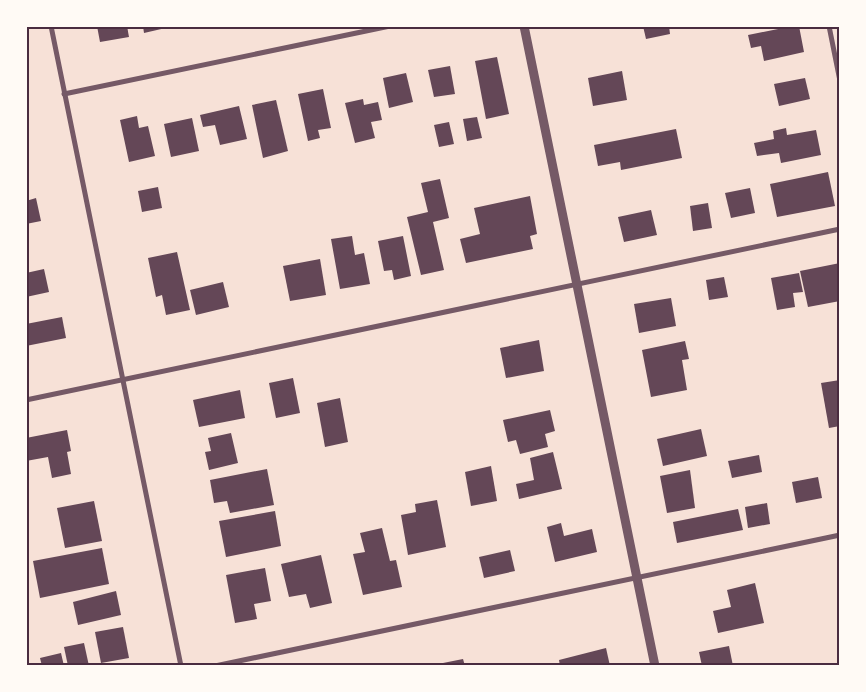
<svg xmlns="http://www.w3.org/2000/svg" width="866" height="692" font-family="'Roboto Condensed',sans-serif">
<rect width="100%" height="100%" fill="#f7e1d7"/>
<g fill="#644757">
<path d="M97 26H127L129 37 100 42Z"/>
<path d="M143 26H170V27L144 33Z"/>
<path d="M643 26H669L670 34 646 39Z"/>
<path d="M793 26H799L804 52 764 61 761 46 751 48 748 35Z"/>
<path d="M497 57 509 114 486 119 475 61Z"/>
<path d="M450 66 455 94 434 97 428 70Z"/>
<path d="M622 71 627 100 593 106 588 78Z"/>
<path d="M406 73 413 102 389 108 383 78Z"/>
<path d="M805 78 810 99 779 106 774 84Z"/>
<path d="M323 89 331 128 318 130 320 138 308 141 298 94Z"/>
<path d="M363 99 364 105 378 102 382 120 371 122 375 138 355 143 345 103Z"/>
<path d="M276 100 288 151 263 158 252 105Z"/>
<path d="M239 106 247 139 220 145 215 125 203 127 200 115Z"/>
<path d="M137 116 139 128 148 126 155 156 129 162 120 120Z"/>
<path d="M477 117 482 138 467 141 463 119Z"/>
<path d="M192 118 199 151 171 157 164 124Z"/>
<path d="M449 122 454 144 439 147 434 125Z"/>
<path d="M786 128 787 135 816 130 821 155 781 163 779 153 757 156 754 143 774 139 773 131Z"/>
<path d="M676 129 682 158 621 170 620 162 598 166 594 145Z"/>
<path d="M828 172 835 206 777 217 770 184Z"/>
<path d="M440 179 449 218 433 222 444 270 421 275 407 217 428 212 421 183Z"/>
<path d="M158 187 162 208 142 212 138 191Z"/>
<path d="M750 188 755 213 731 218 725 193Z"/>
<path d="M530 196 537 234 530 236 533 249 466 263 460 239 480 234 474 208Z"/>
<path d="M36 198 41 221 26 224V201Z"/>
<path d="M708 203 712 228 693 231 690 206Z"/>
<path d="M651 210 657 235 624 242 618 217Z"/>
<path d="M352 236 355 255 364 253 370 284 340 289 331 239Z"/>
<path d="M403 236 411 276 394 280 392 270 384 271 378 241Z"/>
<path d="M177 252 190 310 166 315 162 295 156 297 148 258Z"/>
<path d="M320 259 326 295 290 301 283 266Z"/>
<path d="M840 263V301L808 307 800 271Z"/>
<path d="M44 269 49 292 26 297V273Z"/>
<path d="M799 273 803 292 793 293 795 307 777 310 771 278Z"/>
<path d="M724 277 728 297 709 300 706 280Z"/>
<path d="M223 282 229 307 196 315 190 290Z"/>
<path d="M671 298 676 326 639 333 634 304Z"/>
<path d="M62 317 66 338 26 346V324Z"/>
<path d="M539 340 544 371 506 378 500 348Z"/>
<path d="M685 341 689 359 682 360 687 390 651 397 642 350Z"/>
<path d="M293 378 300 413 276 418 269 383Z"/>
<path d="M840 380V426L829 428 821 383Z"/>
<path d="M240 390 245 418 199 427 193 400Z"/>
<path d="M340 398 348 442 325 447 317 403Z"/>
<path d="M550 410 555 431 545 434 548 447 520 454 516 440 508 442 503 420Z"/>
<path d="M701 429 707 456 663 466 657 439Z"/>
<path d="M67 430 71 451 67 452 71 474 52 478 48 457 26 461V438Z"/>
<path d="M231 433 238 463 209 470 205 452 211 451 208 438Z"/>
<path d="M553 452 562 489 519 499 516 484 534 480 530 458Z"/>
<path d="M759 455 762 472 732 478 728 461Z"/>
<path d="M491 466 497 501 471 506 465 472Z"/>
<path d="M267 469 274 505 230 513 227 501 214 503 210 480Z"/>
<path d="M690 470 695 508 667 513 660 476Z"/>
<path d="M818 477 822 498 796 503 792 482Z"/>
<path d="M437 500 446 547 408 555 401 515 416 512 415 504Z"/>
<path d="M94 501 102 541 65 548 57 508Z"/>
<path d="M767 503 770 524 748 528 745 507Z"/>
<path d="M738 509 743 530 677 543 673 522Z"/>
<path d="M275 511 281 546 226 557 219 521Z"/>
<path d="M561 523 564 536 592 529 597 552 555 562 547 527Z"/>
<path d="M382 528 390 561 396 560 402 587 363 595 353 554 365 552 360 533Z"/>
<path d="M102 548 109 584 40 598 33 561Z"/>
<path d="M510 550 515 571 484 578 479 557Z"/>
<path d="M321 555 332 603 310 608 306 594 289 597 281 564Z"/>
<path d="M265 568 271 601 254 604 257 619 235 623 226 575Z"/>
<path d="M755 583 764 623 718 633 713 611 731 607 727 590Z"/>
<path d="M116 591 121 615 78 625 73 602Z"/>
<path d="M123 627 129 658 101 663 95 632Z"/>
<path d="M84 643 89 666H68L64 647Z"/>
<path d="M729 646 733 666H702L699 652Z"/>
<path d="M606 648 610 666H560L559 660Z"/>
<path d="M61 653 64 666H42L40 658Z"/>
<path d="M463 659 465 666H438V664Z"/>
</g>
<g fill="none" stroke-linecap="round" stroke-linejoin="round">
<g stroke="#755966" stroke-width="5">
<path d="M51 26 181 666"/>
<path d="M829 26 840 81"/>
<path d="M64 94 390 26"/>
<path d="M26 400 840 229"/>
<path d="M215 666 840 535"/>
</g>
<path stroke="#755966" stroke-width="9" d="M524 26 655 666"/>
</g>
<rect width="866" height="692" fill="none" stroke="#fffaf5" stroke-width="55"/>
<rect x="28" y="28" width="810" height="636" fill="none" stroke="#4a2c40" stroke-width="2"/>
</svg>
